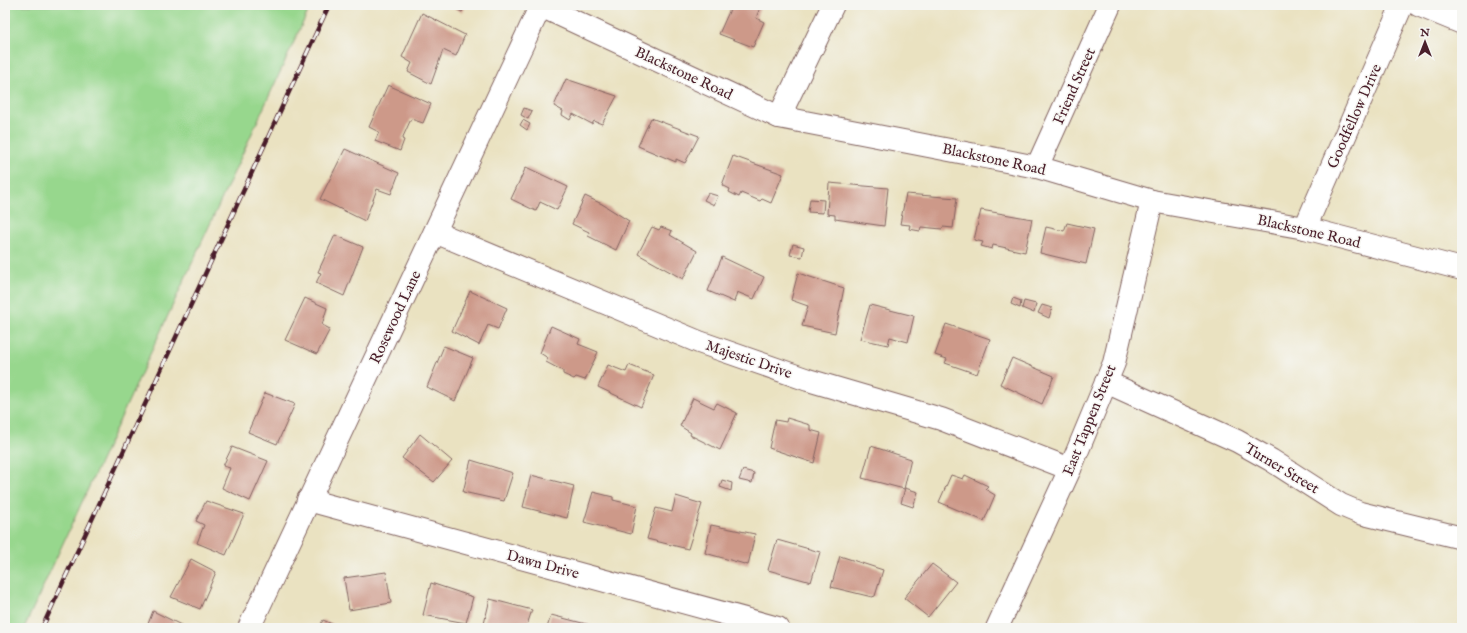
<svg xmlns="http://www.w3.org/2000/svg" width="1467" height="633" font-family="'IM FELL English',serif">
<rect width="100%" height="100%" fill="#f6f6f2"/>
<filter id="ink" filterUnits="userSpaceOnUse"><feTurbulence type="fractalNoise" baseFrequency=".025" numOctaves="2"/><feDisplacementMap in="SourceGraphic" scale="8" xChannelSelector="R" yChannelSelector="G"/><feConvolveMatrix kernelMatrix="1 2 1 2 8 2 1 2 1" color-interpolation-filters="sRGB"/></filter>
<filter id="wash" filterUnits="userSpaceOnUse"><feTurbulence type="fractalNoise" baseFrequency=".012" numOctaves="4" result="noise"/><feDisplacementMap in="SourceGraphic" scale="16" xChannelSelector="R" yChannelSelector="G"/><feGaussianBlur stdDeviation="0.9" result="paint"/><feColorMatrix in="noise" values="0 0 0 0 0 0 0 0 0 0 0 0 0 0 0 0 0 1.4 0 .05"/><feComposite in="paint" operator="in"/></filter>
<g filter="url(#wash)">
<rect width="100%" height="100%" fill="#eae2c1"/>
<path fill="#97d78d" stroke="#707b5c" d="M5 5H311L24 628H5Z"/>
<g id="blocks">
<g fill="#cd9989">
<path d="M448 5H465L462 12Z"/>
<path d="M732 5H761L756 18 764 22 753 47 719 34Z"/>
<path d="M422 13 465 35 456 56 443 50 431 84 408 72 412 63 402 57Z"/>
<path d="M566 79 617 96 602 124 594 121 592 124 573 114 570 120 562 115 563 111 554 106Z"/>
<path d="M388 85 431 104 423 123 411 119 402 139 404 140 400 151 375 141 379 132 369 127Z"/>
<path d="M524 108 532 111 528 119 521 115Z"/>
<path d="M651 118 699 136 685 163 676 159V162L638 146Z"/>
<path d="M523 120 530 124 527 130 520 125Z"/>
<path d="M345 149 399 173 391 194 377 189 365 221 320 199Z"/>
<path d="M733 156 783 174 771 203 762 199 760 201 741 193 739 197 729 192 730 189 722 185Z"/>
<path d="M526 167 568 187 557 210 540 202 536 211 511 199Z"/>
<path d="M829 183 888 188 884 226 835 219V215L827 214Z"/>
<path d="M708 193 718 196 714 205 704 200Z"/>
<path d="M906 194 957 198 953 228 943 227 942 229 921 227 920 231 909 229 910 225 900 224Z"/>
<path d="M585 196 602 204 629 221 616 250 588 236 589 232 572 224Z"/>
<path d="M810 199 824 200 823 213 808 212Z"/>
<path d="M981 210 1032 219 1025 252 993 245 992 249 981 246 983 242 974 240Z"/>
<path d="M1067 223 1094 229 1086 264 1040 253 1046 227 1064 231Z"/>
<path d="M652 227 659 230 661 227 672 231 670 235 697 251 683 279 638 254Z"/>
<path d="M335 235 363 247 344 296 316 283 321 273 318 272Z"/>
<path d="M793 244 804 247 802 257 790 255Z"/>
<path d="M722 257 764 277 754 299 737 292 734 302 708 291Z"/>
<path d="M798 273 844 288 835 333 802 326 808 306 791 300Z"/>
<path d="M470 291 507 308 498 329 488 325 479 345 452 331Z"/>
<path d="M305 298 327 308 322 325 330 329 317 354 285 340Z"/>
<path d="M1013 298 1021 301 1020 308 1011 304Z"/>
<path d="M1024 301 1036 304 1034 313 1022 308Z"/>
<path d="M870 305 914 316 908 342 890 337 888 345 860 339Z"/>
<path d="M1042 305 1052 308 1049 318 1038 313Z"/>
<path d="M946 324 990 339 977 374 945 363 947 359 935 355Z"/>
<path d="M551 326 580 339 578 344 598 352 585 380 576 377 574 379 563 374V371L546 362 548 358 540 353Z"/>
<path d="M444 346 473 358 455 401 427 387Z"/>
<path d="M1012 358 1054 376 1042 404 1000 384Z"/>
<path d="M608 365 626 372 629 365 654 375 641 407 598 387Z"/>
<path d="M265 393 295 404 277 444 248 432Z"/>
<path d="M693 398 714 408 717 403 737 413 720 450 690 435 691 433 680 426Z"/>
<path d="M787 418 810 425V430L821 433 814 463 769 448 775 420 786 422Z"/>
<path d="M420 434 452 461 434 482 402 458Z"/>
<path d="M871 446 911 459 904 489 862 478Z"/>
<path d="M232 447 268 461 250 501 222 488 230 468 223 466Z"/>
<path d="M471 460 513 473 504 501 463 492Z"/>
<path d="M743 470 754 473 752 483 739 480Z"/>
<path d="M531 475 574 486 567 518 523 507Z"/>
<path d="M951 475 963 479 965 475 988 486 985 489 995 495 984 521 939 502Z"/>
<path d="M722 480 732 483 731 491 720 487Z"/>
<path d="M905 488 918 492 913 507 901 503Z"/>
<path d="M593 492 613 497V500L637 506 631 534 584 522Z"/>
<path d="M676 496 702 504 688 549 647 539 656 508 672 512Z"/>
<path d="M206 501 244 514 226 555 197 543 204 525 196 521Z"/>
<path d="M711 525 755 534 748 565 705 553Z"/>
<path d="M777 540 820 552 811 582 768 570Z"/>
<path d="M840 556 883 570 875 596 872 597 831 587Z"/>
<path d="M191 559 216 572 200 609 171 597Z"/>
<path d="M932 564 956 582 928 617 904 598Z"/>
<path d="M386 572 391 603 349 610 344 578Z"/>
<path d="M431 583 473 597 466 623 423 615Z"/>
<path d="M490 599 532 610 526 628H483Z"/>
<path d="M153 611 187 628H157L148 624Z"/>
<path d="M551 615 590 625V628H547Z"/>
<path d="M323 620 341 628H319Z"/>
</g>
</g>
</g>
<g filter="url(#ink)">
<use href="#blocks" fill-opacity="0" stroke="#826360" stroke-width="1"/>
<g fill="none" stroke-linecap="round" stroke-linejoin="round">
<g stroke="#826360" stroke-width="24">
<g id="street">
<path d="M1418 5 1462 23"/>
<path d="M541 6 779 117 1037 167 1152 201 1305 228 1462 269"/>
<path d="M779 117 833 5"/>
<path d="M1037 167 1110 5"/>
<path d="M1305 228 1402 5"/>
<path d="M435 232 699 342 808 380 941 419 1070 469"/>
<path d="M1106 382 1237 441 1271 460 1341 505 1360 513 1462 538"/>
<path d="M308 500 778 628"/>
<path d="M249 628 541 5"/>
<path d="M997 628 1070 469 1114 363 1152 201"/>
</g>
</g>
<use href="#street" stroke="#fff" stroke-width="22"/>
<g stroke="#4a1f2b" stroke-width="4.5">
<path id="rail" d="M42 628 329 5"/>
</g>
<use href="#rail" stroke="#f6f6f2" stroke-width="3" stroke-dasharray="9" stroke-linecap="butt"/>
</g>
</g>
<g text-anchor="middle" stroke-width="3" stroke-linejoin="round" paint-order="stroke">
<g font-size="15" fill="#4a1f2b" stroke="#f6f6f2">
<text transform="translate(684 73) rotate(25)" y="5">Blackstone Road</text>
<text transform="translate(1074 86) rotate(-66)" y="5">Friend Street</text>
<text transform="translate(1354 116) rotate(-66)" y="5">Goodfellow Drive</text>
<text transform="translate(994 159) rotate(12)" y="5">Blackstone Road</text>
<text transform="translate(1309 231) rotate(13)" y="5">Blackstone Road</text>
<text transform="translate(395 317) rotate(-65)" y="5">Rosewood Lane</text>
<text transform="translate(749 359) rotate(19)" y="5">Majestic Drive</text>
<text transform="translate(1089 420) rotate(-68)" y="5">East Tappen Street</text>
<text transform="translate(1282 468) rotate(31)" y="5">Turner Street</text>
<text transform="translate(543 564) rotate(15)" y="5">Dawn Drive</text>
</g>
</g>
<rect width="1467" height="633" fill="none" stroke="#f6f6f2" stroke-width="20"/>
<g transform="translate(1425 42)" stroke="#f6f6f2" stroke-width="3" paint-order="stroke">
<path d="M0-3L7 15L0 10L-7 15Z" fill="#4a1f2b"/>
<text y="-6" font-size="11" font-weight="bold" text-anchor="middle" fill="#4a1f2b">N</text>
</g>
</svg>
